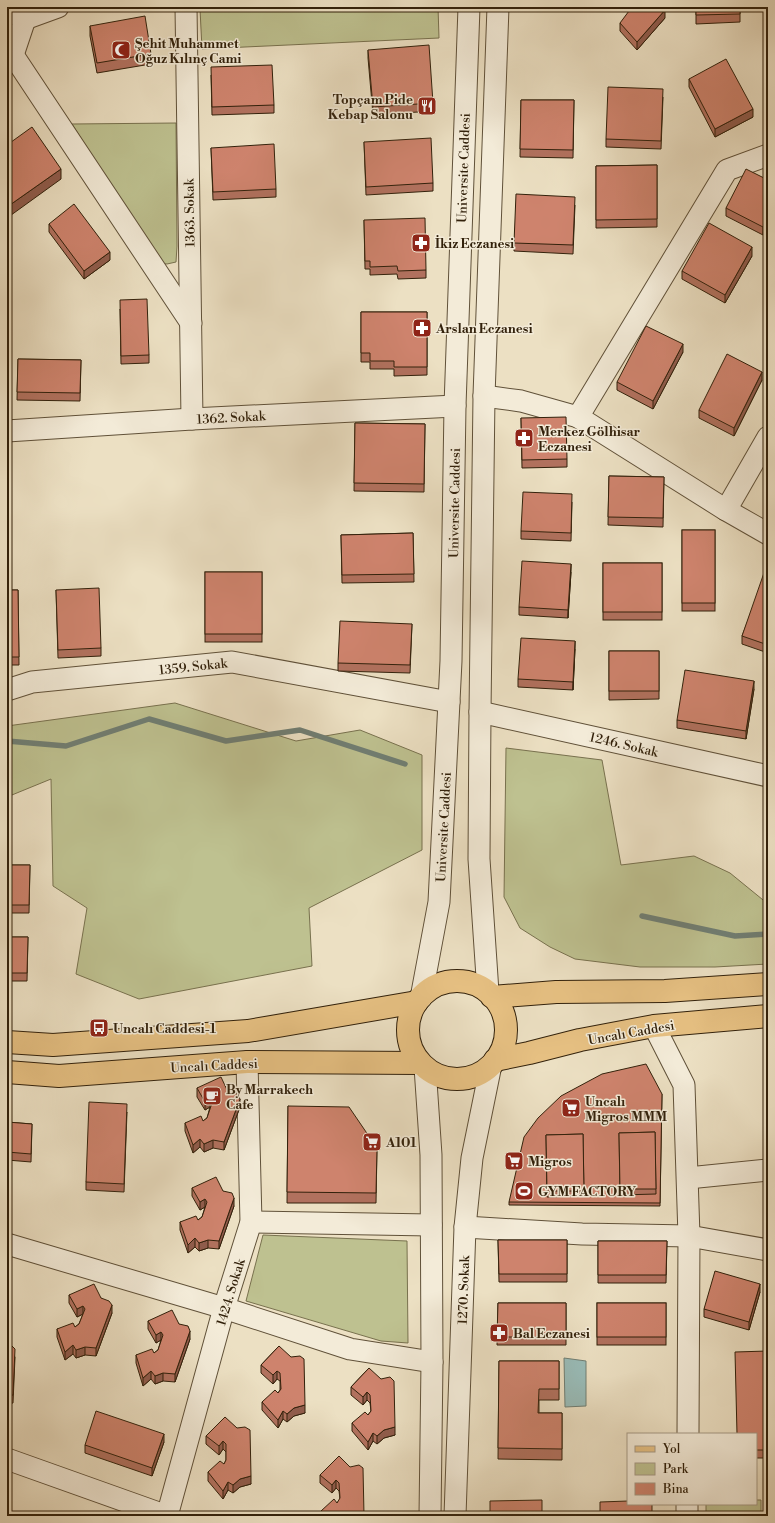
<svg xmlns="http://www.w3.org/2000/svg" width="775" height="1523" font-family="'Libre Bodoni',serif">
<rect width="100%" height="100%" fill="#ece0c3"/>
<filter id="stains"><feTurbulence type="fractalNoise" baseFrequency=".005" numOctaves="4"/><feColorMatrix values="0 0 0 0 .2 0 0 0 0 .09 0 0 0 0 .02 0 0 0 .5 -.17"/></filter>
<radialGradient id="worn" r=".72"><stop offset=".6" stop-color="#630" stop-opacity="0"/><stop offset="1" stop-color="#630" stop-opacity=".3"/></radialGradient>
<g fill="#bec190" stroke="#78714e">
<path d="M242 7H438L439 38 202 49 200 9Z"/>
<path d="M176 123 177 246 176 262 167 264 160 263 72 124Z"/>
<path d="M175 703 296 741 360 730 422 755V850L309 908 312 966 139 999 76 974 87 908 53 886 51 779 7 797V726Z"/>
<path d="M506 748 602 760 621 865 694 856 730 873 768 904V964L715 967H640L575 959 550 947 520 928 504 897Z"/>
<path d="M263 1235 407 1241 408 1343 381 1341 246 1301Z"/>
<path d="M756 1500H761V1516H706V1504H756Z"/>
</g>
<path fill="#99bcb8" stroke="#707e73" d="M564 1358 586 1361V1406L565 1407Z"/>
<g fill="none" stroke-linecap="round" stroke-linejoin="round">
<g stroke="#707e73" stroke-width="5.5">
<path d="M7 741 66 746 149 719 226 741 300 730 405 764"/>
<path d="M642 916 735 936 768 934"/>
</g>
<g stroke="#605139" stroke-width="23">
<g id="minor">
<path d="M186 7 192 419"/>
<path d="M7 9 25 19 58 7"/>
<path d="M13 55 191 323"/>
<path d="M7 62 13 55 25 19"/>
<path d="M484 396 521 401 578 417 726 510 768 534"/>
<path d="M578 417 727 170 768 155"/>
<path d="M7 431 192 419 455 406"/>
<path d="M726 510 768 437"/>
<path d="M7 690 32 682 232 662 449 702"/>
<path d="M480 712 768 776"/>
<path d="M488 992 479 859 480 712 484 396 498 7"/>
<path d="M421 998 439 902 451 661 455 406 469 7"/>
<path d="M654 1026 684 1085 689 1236 688 1434"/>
<path d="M425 1067 431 1155 432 1362 430 1516"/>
<path d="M688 1178 768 1170"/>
<path d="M251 1222 431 1225"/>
<path d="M465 1227 582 1234 689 1236 768 1250"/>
<path d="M7 1244 224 1308 350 1349 432 1362"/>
<path d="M7 1459 167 1516"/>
<path d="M167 1516 224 1308 251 1222 247 1062"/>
<path d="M455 1516 465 1227 472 1158 491 1065"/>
<path d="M687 1516V1504"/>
</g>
</g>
<g stroke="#32210b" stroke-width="24">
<g id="major">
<circle cx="457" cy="1030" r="49"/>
<path d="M492 997 556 992 665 991 768 984"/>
<path d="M7 1042 53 1045 248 1031 417 1002"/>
<path d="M495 1060 529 1053 580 1040 654 1026 768 1016"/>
<path d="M7 1072 59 1076 247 1062 420 1063"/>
</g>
</g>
<use href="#minor" stroke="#f3ebd8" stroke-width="21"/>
<use href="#major" stroke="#e6c082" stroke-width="22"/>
</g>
<g fill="#b1715e" stroke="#32210b">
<path d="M696 7H740V22L696 24Z"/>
<path d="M665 18 637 50 620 31V23Z"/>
<path d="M90 26 151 54V64L97 73 90 36Z"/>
<path d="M368 50 433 103V111L373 115 368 58Z"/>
<path d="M211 75 274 105V113L212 115Z"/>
<path d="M689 79 753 117 715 137 689 87Z"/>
<path d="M663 97 661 149 606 147V139Z"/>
<path d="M521 100H574L573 158 520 157Z"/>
<path d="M364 142 433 183V191L366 195Z"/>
<path d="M211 148 276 189V197L213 200Z"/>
<path d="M657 165V227L596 228V166Z"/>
<path d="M768 180 763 235 726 216V208Z"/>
<path d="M575 205 573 254 514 251V243Z"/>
<path d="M364 220 426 270V278L398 279 397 274 370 275V269H365Z"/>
<path d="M49 224 110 260 84 279 49 232Z"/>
<path d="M752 256 725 303 682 279V271Z"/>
<path d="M120 309 149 355V363L121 364Z"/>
<path d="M361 312H427V375L394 376V369H370V362H361Z"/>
<path d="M768 318V336L764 333V325Z"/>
<path d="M683 352 653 409 617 390V382Z"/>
<path d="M18 359 81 360 80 401 17 400Z"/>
<path d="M762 380 734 436 699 418V410Z"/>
<path d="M521 418 567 459V467L522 468Z"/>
<path d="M355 423 425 424 424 492 354 491Z"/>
<path d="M609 476 664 477 663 527 608 525Z"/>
<path d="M572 502 571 541 521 539V531Z"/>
<rect x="682" y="530" width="33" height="81"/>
<path d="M413 533 414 582 342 583 341 535Z"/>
<rect x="603" y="563" width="59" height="57"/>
<path d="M768 568V653L742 644V636Z"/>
<rect x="205" y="572" width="57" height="70"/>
<path d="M571 572 568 618 519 615V607Z"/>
<path d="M7 590H18L19 665H7Z"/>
<path d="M56 590 101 648V656L58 658Z"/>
<path d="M412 624 410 673 338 671V663Z"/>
<path d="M575 649 573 690 518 687V679Z"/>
<path d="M609 651H659V699L609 700Z"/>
<path d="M754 689 746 739 677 728V720Z"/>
<path d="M7 865H30L29 913H7Z"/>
<path d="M7 937H28L27 981H7Z"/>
<path d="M197 1088 228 1092 240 1107 224 1150 213 1148 204 1152 200 1147 193 1153 185 1131V1123L203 1121 207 1118 210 1107 205 1110 197 1097Z"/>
<path d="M662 1094 660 1206 509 1205V1202Z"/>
<path d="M288 1106 377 1148 376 1203H287Z"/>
<path d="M127 1112 124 1192 86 1190V1182Z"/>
<path d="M7 1122 32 1124 31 1162 7 1160Z"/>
<path d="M192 1188 223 1191 234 1206 219 1249 208 1248 199 1251 195 1247 188 1253 180 1230V1222L198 1220 202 1217 205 1207 200 1210 192 1196Z"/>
<path d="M498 1240H567V1282H499Z"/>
<path d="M598 1241H667L666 1283H598Z"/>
<path d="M760 1292 749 1330 704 1317V1309Z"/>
<path d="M69 1295 101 1298 112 1313 96 1356 85 1355 76 1358 73 1354 65 1360 57 1337V1329L75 1327 79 1324 83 1314 77 1317 69 1303Z"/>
<path d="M498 1303H566V1345H497Z"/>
<rect x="597" y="1303" width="69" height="42"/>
<path d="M148 1321 179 1324 190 1339 175 1382 163 1381 155 1384 151 1379 143 1386 136 1363V1355L154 1353 158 1350 161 1340 156 1343 148 1329Z"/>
<path d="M7 1346 15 1357 13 1403 7 1404Z"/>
<path d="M279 1346 305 1413 294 1416 287 1422 283 1419 278 1428 262 1410V1402L278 1393 280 1390V1381L277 1379 273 1384 261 1373V1365Z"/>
<path d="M768 1351V1458H756V1434Z"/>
<path d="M499 1361H559V1400H539V1413H562V1460L498 1459Z"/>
<path d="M369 1368 395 1435 384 1438 377 1444 373 1441 368 1450 352 1431V1423L368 1415 371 1411 370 1403 367 1400 363 1405 351 1395V1387Z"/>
<path d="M225 1417 251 1484 240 1487 233 1493 228 1490 223 1499 208 1481V1472L224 1464 226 1460V1452L223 1449 219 1455 206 1444V1436Z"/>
<path d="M164 1442 152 1476 85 1453V1445Z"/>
<path d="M339 1456 364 1516H321V1511L337 1503 340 1499 339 1491 336 1488 332 1493 320 1483V1475Z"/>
</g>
<g fill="#905c4c" stroke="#32210b">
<path d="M665 10V18L637 50V42Z"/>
<path d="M753 109V117L715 137V129Z"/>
<path d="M61 169V179L7 218V207Z"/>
<path d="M768 216V225L763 235V227Z"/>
<path d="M752 247V256L725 303V295Z"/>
<path d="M110 252V260L84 279V271Z"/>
<path d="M683 344V352L653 409V401Z"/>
<path d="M762 372V380L734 436V428Z"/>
<path d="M571 564V572L568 618V610Z"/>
<path d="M575 641V649L573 690V682Z"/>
<path d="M754 681V689L746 739V731Z"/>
<path d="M210 1099V1107L205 1110V1102Z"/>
<path d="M240 1099V1107L224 1150V1142Z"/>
<path d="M200 1139V1147L193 1153V1145Z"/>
<path d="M213 1140V1148L204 1152V1144Z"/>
<path d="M234 1198V1206L219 1249V1241Z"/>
<path d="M205 1199V1207L200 1210V1202Z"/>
<path d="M195 1238V1247L188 1253V1245Z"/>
<path d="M208 1240V1248L199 1251V1243Z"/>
<path d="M760 1284V1292L749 1330V1322Z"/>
<path d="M112 1305V1313L96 1356V1348Z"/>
<path d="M83 1306V1314L77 1317V1309Z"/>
<path d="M190 1331V1339L175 1382V1374Z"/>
<path d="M161 1332V1340L156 1343V1335Z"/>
<path d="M73 1345V1354L65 1360V1352Z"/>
<path d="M85 1347V1355L76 1358V1350Z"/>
<path d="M151 1371V1379L143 1386V1378Z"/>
<path d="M277 1371V1379L273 1384V1375Z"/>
<path d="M163 1373V1381L155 1384V1376Z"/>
<path d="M367 1392V1400L363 1405V1397Z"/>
<path d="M305 1405V1413L294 1416 287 1422V1414L294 1408Z"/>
<path d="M283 1411V1419L278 1428V1420Z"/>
<path d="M395 1427V1435L384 1438 377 1444V1436L384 1430Z"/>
<path d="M373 1433V1441L368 1450V1442Z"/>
<path d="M164 1434V1442L152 1476V1468Z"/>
<path d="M223 1441V1449L219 1455V1446Z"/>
<path d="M251 1476V1484L240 1487 233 1493V1485L240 1479Z"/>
<path d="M336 1480V1488L332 1493V1485Z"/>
<path d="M228 1482V1490L223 1499V1491Z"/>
</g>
<g fill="#ce836d" stroke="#32210b" fill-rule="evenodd">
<path d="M632 7H662L665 10 637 42 620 23Z"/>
<path d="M696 7H740V14L696 15Z"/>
<path d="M145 16 151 54 97 63 90 26Z"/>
<path d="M429 45 433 103 373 107 368 50Z"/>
<path d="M726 59 753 109 715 129 689 79Z"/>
<path d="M272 65 274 105 212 107 211 67Z"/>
<path d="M608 87 663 89 661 141 606 139Z"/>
<path d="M521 100H574L573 150 520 149Z"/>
<path d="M32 127 61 169 7 207V145Z"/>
<path d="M431 138 433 183 366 187 364 142Z"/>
<path d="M274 144 276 189 213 192 211 148Z"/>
<path d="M657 165V219L596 220V166Z"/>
<path d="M746 169 768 180V216L763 227 726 208Z"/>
<path d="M516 194 575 197 573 245 514 243Z"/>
<path d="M74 204 110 252 84 271 49 224Z"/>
<path d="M425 218 426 270 398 271 397 266 370 267V261H365L364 220Z"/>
<path d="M709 223 752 247 725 295 682 271Z"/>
<path d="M147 299 149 355 121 356 120 300Z"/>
<path d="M361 312H427V367H394V361H370V353H361Z"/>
<path d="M768 318V328L764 325Z"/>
<path d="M646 326 683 344 653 401 617 382Z"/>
<path d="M727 354 762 372 734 428 699 410Z"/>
<path d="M18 359 81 360 80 393 17 392Z"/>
<path d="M566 417 567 459 522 460 521 418Z"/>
<path d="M355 423 425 424 424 484 354 483Z"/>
<path d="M609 476 664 477 663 518 608 517Z"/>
<path d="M523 492 572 494 571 533 521 531Z"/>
<rect x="682" y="530" width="33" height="73"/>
<path d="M413 533 414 574 342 575 341 535Z"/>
<path d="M522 561 571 564 568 610 519 607Z"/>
<rect x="603" y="563" width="59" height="49"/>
<path d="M766 567 768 568V645L742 636Z"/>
<rect x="205" y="572" width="57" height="62"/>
<path d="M99 588 101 648 58 650 56 590Z"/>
<path d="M7 590H18L19 657H7Z"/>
<path d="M340 621 412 624 410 665 338 663Z"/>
<path d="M521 638 575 641 573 682 518 679Z"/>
<rect x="609" y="651" width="50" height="40"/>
<path d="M685 670 754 681 746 731 677 720Z"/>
<path d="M7 865H30L29 905H7Z"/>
<path d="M7 937H28L27 973H7Z"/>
<path d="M646 1064 662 1094 660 1203 509 1202 524 1137 538 1118 561 1096 602 1074ZM655 1132 656 1194 620 1195 619 1133ZM583 1134 584 1196 547 1197 546 1135Z"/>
<path d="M221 1077 228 1092 237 1094 240 1099 224 1142 213 1140 204 1144 200 1139 193 1145 185 1123 201 1116 203 1121 207 1118 212 1103 210 1099 205 1102 197 1088Z"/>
<path d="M89 1102 127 1104 124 1184 86 1182Z"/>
<path d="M288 1106 349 1107 377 1148 376 1193 287 1192Z"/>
<path d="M7 1122 32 1124 31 1154 7 1152Z"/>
<path d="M655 1132 656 1189H620L619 1133Z"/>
<path d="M583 1134 584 1191H547L546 1135Z"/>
<path d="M216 1177 223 1191 232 1193 234 1198 219 1241 208 1240 199 1243 195 1238 188 1245 180 1222 196 1216 198 1220 202 1217 207 1202 205 1199 200 1202 192 1188Z"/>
<path d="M498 1240H567V1274H499Z"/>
<path d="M598 1241H667L666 1275H598Z"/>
<path d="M715 1271 760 1284 749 1322 704 1309Z"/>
<path d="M94 1284 101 1298 109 1301 112 1305 96 1348 85 1347 76 1350 73 1345 65 1352 57 1329 73 1323 75 1327 79 1324 85 1309 83 1306 77 1309 69 1295Z"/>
<path d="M498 1303H566V1337H497Z"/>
<rect x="597" y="1303" width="69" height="34"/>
<path d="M172 1310 179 1324 188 1326 190 1331 175 1374 163 1373 155 1376 151 1371 143 1378 136 1355 152 1349 154 1353 158 1350 163 1335 161 1332 156 1335 148 1321Z"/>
<path d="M11 1345 15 1349 13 1395 7 1396V1346Z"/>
<path d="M279 1346 291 1357 300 1356 304 1359 305 1405 294 1408 287 1414 283 1411 278 1420 262 1402 275 1390 278 1393 281 1389 280 1373 277 1371 273 1375 261 1365Z"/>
<path d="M768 1351V1450H756V1434H737L735 1352Z"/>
<path d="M499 1361H559V1389H539L538 1413H562V1449L498 1448Z"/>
<path d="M369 1368 381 1379 390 1377 394 1381 395 1427 384 1430 377 1436 373 1433 368 1442 352 1423 365 1412 368 1415 371 1411 370 1395 367 1392 363 1397 351 1387Z"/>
<path d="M96 1411 164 1434 152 1468 85 1445Z"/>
<path d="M225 1417 237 1428 245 1427 250 1430 251 1476 240 1479 233 1485 228 1482 223 1491 208 1472 220 1461 224 1464 226 1460V1444L223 1441 219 1446 206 1436Z"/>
<path d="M339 1456 350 1467 359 1465 363 1468 364 1515 359 1516H325L321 1511 334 1499 337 1503 340 1498 339 1483 336 1480 332 1485 320 1475Z"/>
<path d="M542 1500V1516H490V1501Z"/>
<path d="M628 1501V1504H652V1516H600V1502Z"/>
<path d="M57 1513 62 1516H55Z"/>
</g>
<defs>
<g id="mosque-square" transform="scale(1)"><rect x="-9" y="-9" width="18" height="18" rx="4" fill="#8f2418" stroke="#f3ebd8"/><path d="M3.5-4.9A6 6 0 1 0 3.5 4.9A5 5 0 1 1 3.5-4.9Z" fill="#fff"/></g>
<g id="restaurant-square" transform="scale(1)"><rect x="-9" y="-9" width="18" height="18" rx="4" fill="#8f2418" stroke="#f3ebd8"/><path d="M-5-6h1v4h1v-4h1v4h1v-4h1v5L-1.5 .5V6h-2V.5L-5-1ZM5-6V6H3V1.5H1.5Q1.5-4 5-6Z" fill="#fff"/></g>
<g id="pharmacy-square" transform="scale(1)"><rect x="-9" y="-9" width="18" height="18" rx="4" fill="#8f2418" stroke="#f3ebd8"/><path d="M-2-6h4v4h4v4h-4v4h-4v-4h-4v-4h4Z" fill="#fff"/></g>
<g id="bus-square" transform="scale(1)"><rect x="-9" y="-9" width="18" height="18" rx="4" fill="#8f2418" stroke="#f3ebd8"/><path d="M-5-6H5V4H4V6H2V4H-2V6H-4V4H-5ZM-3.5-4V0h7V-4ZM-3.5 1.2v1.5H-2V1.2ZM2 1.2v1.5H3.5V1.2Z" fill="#fff"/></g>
<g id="cafe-square" transform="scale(1)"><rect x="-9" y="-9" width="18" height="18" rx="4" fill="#8f2418" stroke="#f3ebd8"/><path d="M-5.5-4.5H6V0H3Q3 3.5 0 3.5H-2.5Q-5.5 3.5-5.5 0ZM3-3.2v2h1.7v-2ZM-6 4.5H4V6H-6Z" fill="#fff"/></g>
<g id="supermarket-square" transform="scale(1)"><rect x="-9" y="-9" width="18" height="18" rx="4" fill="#8f2418" stroke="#f3ebd8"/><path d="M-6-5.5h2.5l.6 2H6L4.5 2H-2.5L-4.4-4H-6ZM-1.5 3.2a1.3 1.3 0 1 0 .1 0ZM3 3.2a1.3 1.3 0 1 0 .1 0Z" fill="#fff"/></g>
<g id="stadium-square" transform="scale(1)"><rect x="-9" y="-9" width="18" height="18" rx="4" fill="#8f2418" stroke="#f3ebd8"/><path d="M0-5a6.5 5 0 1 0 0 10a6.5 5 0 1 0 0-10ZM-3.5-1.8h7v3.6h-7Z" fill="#fff"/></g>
</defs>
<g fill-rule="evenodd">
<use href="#mosque-square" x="121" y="50"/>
<use href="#restaurant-square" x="427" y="106"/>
<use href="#pharmacy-square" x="421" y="243"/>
<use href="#pharmacy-square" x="422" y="328"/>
<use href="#pharmacy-square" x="524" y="438"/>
<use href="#bus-square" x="99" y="1028"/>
<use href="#cafe-square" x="212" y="1096"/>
<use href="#supermarket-square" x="571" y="1108"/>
<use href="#supermarket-square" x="372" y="1142"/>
<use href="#supermarket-square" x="514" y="1161"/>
<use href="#stadium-square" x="524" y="1191"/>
<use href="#pharmacy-square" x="499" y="1333"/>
</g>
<g text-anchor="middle" stroke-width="3" stroke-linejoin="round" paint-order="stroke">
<g font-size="13" font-weight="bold" fill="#32210b" stroke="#f3ebd8" text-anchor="start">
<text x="135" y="48">Şehit Muhammet<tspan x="135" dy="15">Oğuz Kılınç Cami</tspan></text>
<text x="413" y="104" text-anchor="end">Topçam Pide<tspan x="413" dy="15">Kebap Salonu</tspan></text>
<text x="435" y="248">İkiz Eczanesi</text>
<text x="436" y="333">Arslan Eczanesi</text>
<text x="538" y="436">Merkez Gölhisar<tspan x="538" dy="15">Eczanesi</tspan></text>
<text x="113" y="1033">Uncalı Caddesi-1</text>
<text x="226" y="1094">By Marrakech<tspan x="226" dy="15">Cafe</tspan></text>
<text x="585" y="1106">Uncalı<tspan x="585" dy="15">Migros MMM</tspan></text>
<text x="386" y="1147">A101</text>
<text x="528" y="1166">Migros</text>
<text x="538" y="1196">GYM FACTORY</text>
<text x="513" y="1338">Bal Eczanesi</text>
</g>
<g font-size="13" fill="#32210b" stroke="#f3ebd8">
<text transform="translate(463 168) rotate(-88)" y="5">Universite Caddesi</text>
<text transform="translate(189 213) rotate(-91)" y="5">1363. Sokak</text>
<text transform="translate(231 417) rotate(-3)" y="5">1362. Sokak</text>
<text transform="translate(454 503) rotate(-89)" y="5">Universite Caddesi</text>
<text transform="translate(193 666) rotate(-6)" y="5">1359. Sokak</text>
<text transform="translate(624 744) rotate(13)" y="5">1246. Sokak</text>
<text transform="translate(443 827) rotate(-87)" y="5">Universite Caddesi</text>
<text transform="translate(631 1032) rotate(-10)" y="5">Uncalı Caddesi</text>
<text transform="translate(214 1065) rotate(-3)" y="5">Uncalı Caddesi</text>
<text transform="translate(463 1290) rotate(-88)" y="5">1270. Sokak</text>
<text transform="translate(230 1292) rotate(-73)" y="5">1424. Sokak</text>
</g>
</g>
<rect width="775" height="1523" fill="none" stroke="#ece0c3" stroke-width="24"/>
<rect x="8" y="8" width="759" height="1507" fill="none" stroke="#32210b" stroke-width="2"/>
<rect x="12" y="12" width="751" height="1499" fill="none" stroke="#32210b"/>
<rect x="627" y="1433" width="130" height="72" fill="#f3ebd8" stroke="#a69a86"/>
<rect x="635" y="1446" width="20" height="6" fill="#e6c082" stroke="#a69a86"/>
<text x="663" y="1453" font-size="12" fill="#32210b">Yol</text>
<rect x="635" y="1463" width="20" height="12" fill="#bec190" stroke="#a69a86"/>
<text x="663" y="1473" font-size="12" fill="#32210b">Park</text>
<rect x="635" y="1483" width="20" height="12" fill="#ce836d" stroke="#a69a86"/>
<text x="663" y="1493" font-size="12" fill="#32210b">Bina</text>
<rect width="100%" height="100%" filter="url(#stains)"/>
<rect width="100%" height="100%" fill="url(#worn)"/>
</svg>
